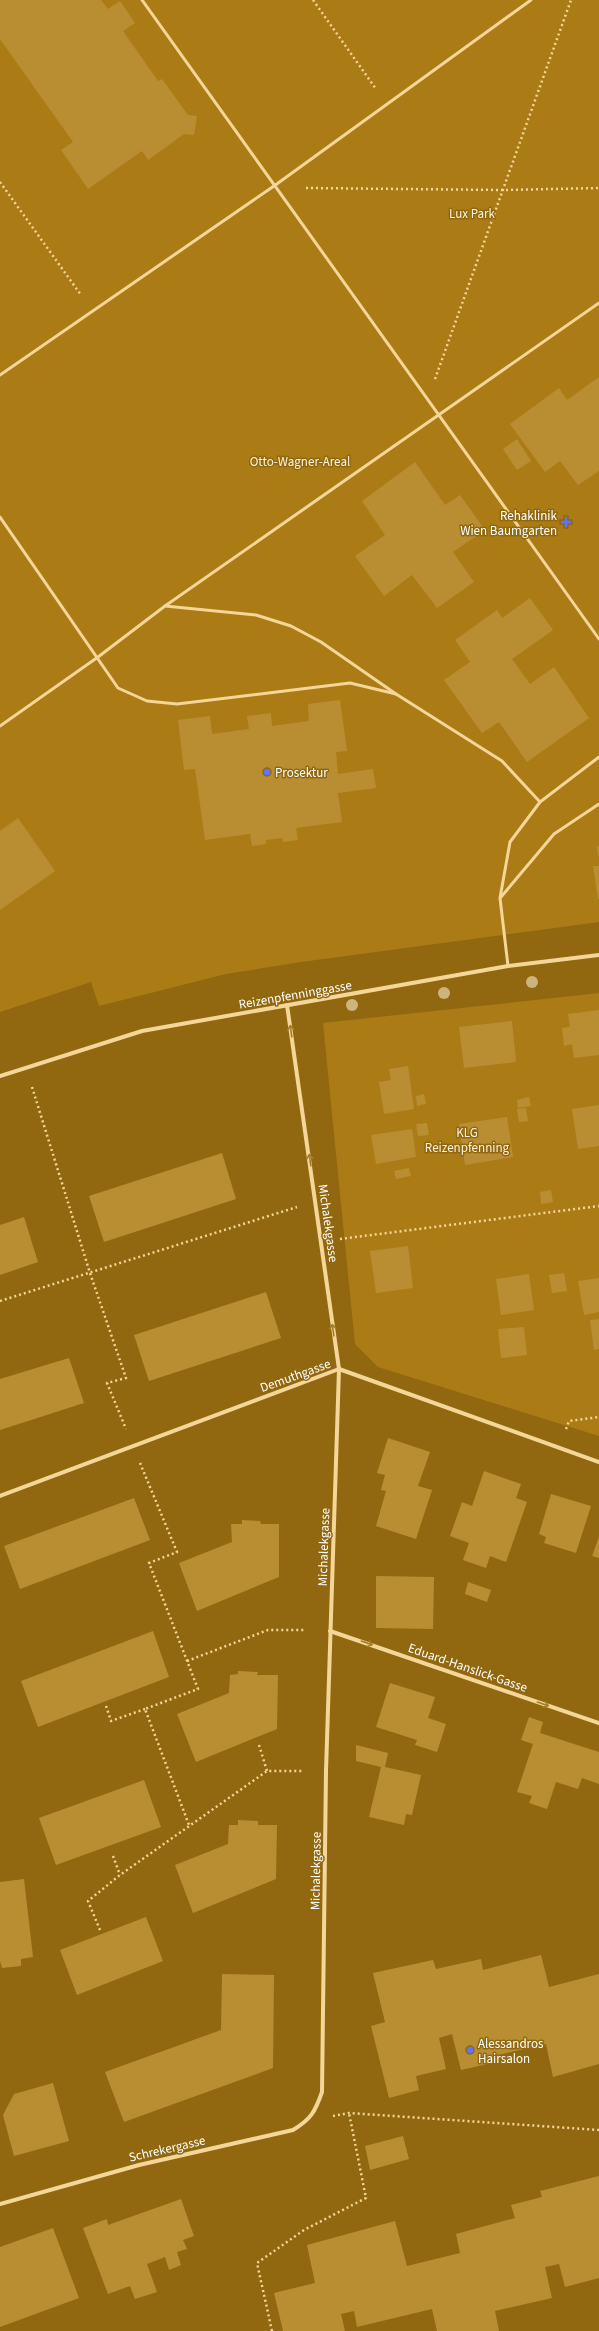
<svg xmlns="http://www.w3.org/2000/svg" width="599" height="2331" font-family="'Source Sans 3',sans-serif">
<rect width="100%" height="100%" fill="#91680f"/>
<g fill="#ab7b16">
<path d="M0 0H599V922L301 962 226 974 99 1006 91 982 0 1012Z"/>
<path d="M599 993V1436L378 1367 355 1344 323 1023Z"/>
</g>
<g fill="#b98e33">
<path d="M0 0H101L108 9 120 1 135 23 123 31 158 81 162 79 188 115 197 116 194 135 184 134 148 160 142 151 88 189 61 150 73 142 0 39Z"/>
<path d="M599 377V471L578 485 560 461 545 472 510 424 559 388 567 400Z"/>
<path d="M517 439 531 461 517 470 503 449Z"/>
<path d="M415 462 445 505 460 495 485 530 453 552 474 582 437 608 412 575 384 596 355 556 385 535 362 501Z"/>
<path d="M530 598 553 630 512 659 530 684 554 667 589 718 527 762 499 722 482 733 444 680 470 662 455 640 497 610 502 618Z"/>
<path d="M340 700 347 751 336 752 338 774 373 769 376 788 338 793 342 822 296 828 298 840 283 842 282 838 266 840V844L252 846 250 834 205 840 195 769 184 770 178 720 210 716 212 734 249 729 247 716 271 713 272 726 309 721 308 704Z"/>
<path d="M18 818 55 871 0 910V831Z"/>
<path d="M597 846H599V856H598Z"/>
<path d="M593 866H599V899H598Z"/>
<path d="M599 1010V1055L574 1058 572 1044 564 1046 562 1028 570 1027 568 1014Z"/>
<path d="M512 1021 516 1062 464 1068 459 1027Z"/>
<path d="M408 1066 414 1109 384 1114 379 1082 391 1080 389 1069Z"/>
<path d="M424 1094 426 1104 417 1106 416 1096Z"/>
<path d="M529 1097 531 1106 518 1108 517 1100Z"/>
<path d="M599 1105V1146L578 1149 572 1109Z"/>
<path d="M526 1108 528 1121 519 1122 517 1109Z"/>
<path d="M507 1117 513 1157 465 1165 459 1124Z"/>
<path d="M427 1123 429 1135 418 1136 416 1124Z"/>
<path d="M412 1129 416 1157 376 1164 371 1135Z"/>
<path d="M222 1153 236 1199 104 1242 89 1196Z"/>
<path d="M409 1168 411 1176 396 1179 394 1171Z"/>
<path d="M551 1190 553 1202 541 1204 540 1192Z"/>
<path d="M24 1217 38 1262 0 1275V1225Z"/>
<path d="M408 1246 413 1288 376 1293 370 1251Z"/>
<path d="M564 1273 567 1291 552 1293 549 1275Z"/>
<path d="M529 1274 534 1310 501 1315 496 1279Z"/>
<path d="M599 1278V1312L584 1315 578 1281Z"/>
<path d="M266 1292 281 1338 149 1381 134 1335Z"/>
<path d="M599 1319V1349L594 1350 590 1320Z"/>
<path d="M524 1327 527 1355 501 1358 498 1329Z"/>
<path d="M69 1358 84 1403 0 1430V1379Z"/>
<path d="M388 1438 430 1452 418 1486 432 1490 416 1539 376 1526 386 1491 381 1490 385 1475 377 1473Z"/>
<path d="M484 1471 521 1484 516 1498 527 1502 506 1562 490 1556 486 1568 463 1560 469 1543 450 1536 462 1502 472 1506Z"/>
<path d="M551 1494 591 1506 576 1553 544 1543 546 1537 539 1534Z"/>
<path d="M134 1498 150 1540 20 1589 4 1546Z"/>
<path d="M242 1520 260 1521 261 1524H279V1577L197 1611 179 1563 232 1542 231 1524H242Z"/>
<path d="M599 1537V1558L592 1556Z"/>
<path d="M376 1576 434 1577 433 1629 376 1628Z"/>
<path d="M468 1582 491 1590 487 1602 465 1594Z"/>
<path d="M153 1631 169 1677 38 1727 21 1681Z"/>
<path d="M238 1671 258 1672 257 1675H278L277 1729 196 1762 177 1714 229 1693 230 1675 238 1674Z"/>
<path d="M390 1683 435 1697 428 1718 446 1724 437 1752 415 1745 417 1740 376 1727Z"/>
<path d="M529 1717 543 1722 540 1733 599 1752V1784L582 1778 578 1789 556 1782 547 1809 529 1803 532 1796 517 1792 533 1744 521 1740Z"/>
<path d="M356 1745 388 1753 385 1767 421 1775 412 1815 406 1814 404 1825 369 1817 381 1767 356 1761Z"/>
<path d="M144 1780 161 1827 56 1865 39 1818Z"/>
<path d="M238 1820 258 1821V1825H277L276 1879 193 1913 175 1865 228 1844 229 1825H238Z"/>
<path d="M24 1879 33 1957 21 1959V1966L2 1968 0 1961V1882Z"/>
<path d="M146 1917 163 1961 77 1995 60 1950Z"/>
<path d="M541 1955 549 1987 599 1974V2064L553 2077 546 2044 490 2057 492 2063 461 2070 452 2034 439 2038 446 2069 416 2076 419 2090 389 2098 371 2026 385 2022 373 1973 433 1960 436 1969 481 1959 483 1970Z"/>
<path d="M222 1974 274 1975 273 2068 124 2122 105 2072 221 2030Z"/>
<path d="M53 2083 69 2141 14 2156 3 2115 14 2094Z"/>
<path d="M403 2136 409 2159 370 2170 365 2146Z"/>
<path d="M599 2176V2278L565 2287 559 2264 545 2267 552 2298 495 2311 499 2331H437L432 2309 357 2327 354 2311 341 2314 345 2331H283L274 2293 315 2283 307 2245 395 2221 407 2266 460 2253 456 2234 515 2218 511 2205 542 2197 540 2191Z"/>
<path d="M181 2199 194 2236 183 2240 187 2249 177 2252 181 2265 169 2270 165 2257 147 2264 157 2292 135 2299 130 2286 108 2294 83 2228 107 2219 108 2225Z"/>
<path d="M53 2228 79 2298 0 2327V2247Z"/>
</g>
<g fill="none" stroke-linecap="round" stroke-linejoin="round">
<g stroke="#f4d698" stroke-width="2.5" stroke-dasharray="2 3" stroke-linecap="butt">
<path d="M313 0 376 89"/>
<path d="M0 182 81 295"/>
<path d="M306 188 504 190 599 188"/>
<path d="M435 379 571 0"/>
<path d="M32 1087 90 1273 126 1378 107 1383 126 1429"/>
<path d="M340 1239 599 1206"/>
<path d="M0 1301 297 1207"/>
<path d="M566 1429 569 1421 599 1417"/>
<path d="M140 1463 177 1552 149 1563 198 1689 145 1709 189 1825"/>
<path d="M187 1661 268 1630H304"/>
<path d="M106 1706 111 1721 145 1709"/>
<path d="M259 1745 267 1771"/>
<path d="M113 1856 120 1875"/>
<path d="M100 1930 88 1901 120 1875 267 1771H302"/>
<path d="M333 2116 349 2113 599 2130"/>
<path d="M272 2331 257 2263 304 2230 366 2198 349 2113"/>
</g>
<g stroke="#f4d698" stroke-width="3">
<path d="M142 0 599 639"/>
<path d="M0 375 274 186 531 0"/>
<path d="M0 517 118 688 147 701 177 704 350 683 396 694"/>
<path d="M165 606 256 615 291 626 321 642 396 694 502 761 540 802"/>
<path d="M0 726 98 657 165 606 599 303"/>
<path d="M501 897 554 834 599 804"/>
<path d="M508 966 500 898 510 842 540 802 599 757"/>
</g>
<g stroke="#f4d698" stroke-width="4">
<path d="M0 1076 142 1031 508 966 599 955"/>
<path d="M0 1496 339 1369 599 1462"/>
<path d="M330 1631 599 1723"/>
<path d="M0 2204 139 2165 293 2130C311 2119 315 2112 322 2092L326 1771 339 1369 287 1005"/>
</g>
</g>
<g fill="#cdb47e">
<circle cx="532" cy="982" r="6"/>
<circle cx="444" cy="993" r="6"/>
<circle cx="352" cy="1005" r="6"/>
</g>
<defs><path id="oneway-shaft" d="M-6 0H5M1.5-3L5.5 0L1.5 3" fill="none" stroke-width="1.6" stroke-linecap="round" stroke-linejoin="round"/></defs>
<g stroke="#a57e2a">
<use href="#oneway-shaft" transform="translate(291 1031) rotate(-98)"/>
<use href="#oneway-shaft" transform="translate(310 1160) rotate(-98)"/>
<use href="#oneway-shaft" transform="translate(333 1330) rotate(-98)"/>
<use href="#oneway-shaft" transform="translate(367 1643) rotate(19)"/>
<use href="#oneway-shaft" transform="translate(543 1704) rotate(19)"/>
</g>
<g fill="#5b76ff" stroke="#91680f" stroke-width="1.5">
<path d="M564 516h4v4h4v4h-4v4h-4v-4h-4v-4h4z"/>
<circle cx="267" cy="772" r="4"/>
<circle cx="470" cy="2050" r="4"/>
</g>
<g text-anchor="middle" stroke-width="3" stroke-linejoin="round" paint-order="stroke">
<g font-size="13" fill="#fef2d9" stroke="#91680f">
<text x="472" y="218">Lux Park</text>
<text x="300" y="466">Otto-Wagner-Areal</text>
<text x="467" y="1137">KLG<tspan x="467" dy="15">Reizenpfenning</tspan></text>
</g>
<g font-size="13" fill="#fff" stroke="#91680f" text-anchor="start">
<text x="557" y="520" text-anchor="end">Rehaklinik<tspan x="557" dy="15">Wien Baumgarten</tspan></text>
<text x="275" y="777">Prosektur</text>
<text x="478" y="2048">Alessandros<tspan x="478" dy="15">Hairsalon</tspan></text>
</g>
<g font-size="13" fill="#fff" stroke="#91680f">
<text transform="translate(295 994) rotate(-10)" y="5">Reizenpfenninggasse</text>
<text transform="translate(329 1223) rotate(82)" y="5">Michalekgasse</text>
<text transform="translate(295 1375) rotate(-20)" y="5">Demuthgasse</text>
<text transform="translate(323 1547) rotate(-88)" y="5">Michalekgasse</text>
<text transform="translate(468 1667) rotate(19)" y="5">Eduard-Hanslick-Gasse</text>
<text transform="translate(315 1871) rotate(-89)" y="5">Michalekgasse</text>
<text transform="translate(167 2148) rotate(-13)" y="5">Schrekergasse</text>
</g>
</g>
</svg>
